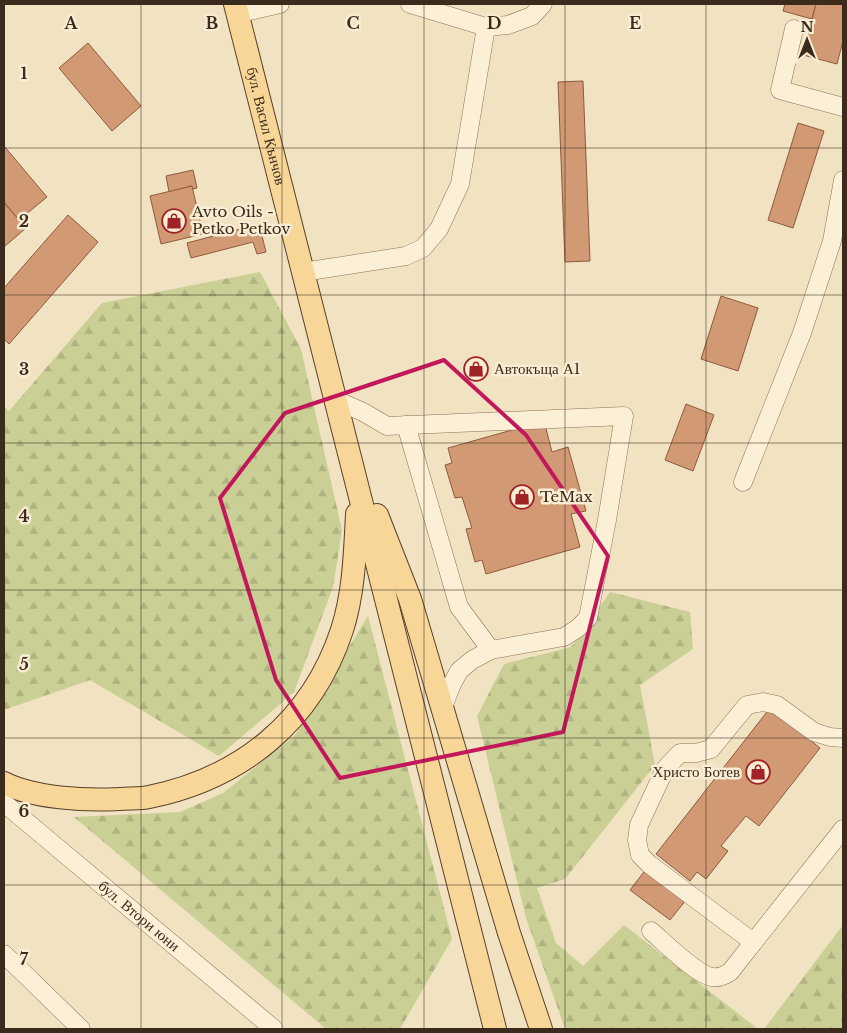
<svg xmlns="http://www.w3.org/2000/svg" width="847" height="1033" font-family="'Libre Baskerville',serif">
<defs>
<pattern id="forest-firs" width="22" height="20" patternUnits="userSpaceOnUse" patternTransform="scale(1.25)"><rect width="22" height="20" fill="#cad095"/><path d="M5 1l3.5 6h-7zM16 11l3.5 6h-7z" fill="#aeb380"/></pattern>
</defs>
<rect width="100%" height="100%" fill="#f1e2c2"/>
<g fill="url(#forest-firs)">
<path d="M260 272 301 349 342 530 333 587 294 692 219 756 90 680 4 710V407L9 411 102 303Z"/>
<path d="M610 592 690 612 693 649 640 685 655 765 565 879 537 888 556 943 583 966 624 925 758 1029H565L526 918 477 716 504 664 571 647Z"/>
<path d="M368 616 452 939 400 1029H326L74 817 180 812 223 793 295 735Z"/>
<path d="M843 925V1029H764Z"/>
</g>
<g fill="#d29975" stroke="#8d5a3c">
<path d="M783 4H816L812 19 783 11 785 4Z"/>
<path d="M816 4H843V41L837 64 803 55Z"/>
<path d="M88 43 141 106 112 131 59 68Z"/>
<path d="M583 81 590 261 565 262 558 82Z"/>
<path d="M798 123 824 131 793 228 768 220Z"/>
<path d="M4 146 47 197 19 220 4 202Z"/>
<path d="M193 170 197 188 192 189V186L169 192 166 176Z"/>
<path d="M192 186 203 234 161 244 150 196Z"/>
<path d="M5 204 26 228 4 247V205Z"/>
<path d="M68 215 98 242 9 344 4 339V288Z"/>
<path d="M259 224 266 252 257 254 253 242 191 258 187 243Z"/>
<path d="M721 296 758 308 738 371 701 359Z"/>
<path d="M686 404 714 415 693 471 665 460Z"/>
<path d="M544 421 552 452 568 447 586 511 571 514 580 547 486 574 482 560 475 562 466 529 472 528 462 497 455 498 445 465 452 463 448 448Z"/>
<path d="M770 708 820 748 759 826 746 816 721 846 728 851 706 879 697 872 690 881 656 854Z"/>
<path d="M647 868 686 900 670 920 630 890Z"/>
</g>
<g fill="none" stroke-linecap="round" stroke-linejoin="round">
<g stroke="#8c7257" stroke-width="19">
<g id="minor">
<path d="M410 4 486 27 508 25 532 16 543 4"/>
<path d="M237 14 280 4"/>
<path d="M794 29 780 90 843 107"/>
<path d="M303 272 406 256 423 248 439 229 460 184 486 27"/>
<path d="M336 400 363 412 387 426 624 416 607 520 588 618 578 628 564 637 491 650 472 660 459 671 451 686 442 710"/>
<path d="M406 425 459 607 491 650"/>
<path d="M743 482 802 333 832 241 843 180"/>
<path id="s1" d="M4 803 274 1029"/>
<path d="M651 931C664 942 697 975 712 977 719 978 724 976 730 972L843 829"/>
<path d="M753 942 649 864 640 855 637 840 639 825 665 769 680 753H696L711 749 747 705 763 702 777 705 814 732 830 737 843 738"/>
<path d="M4 954 81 1029"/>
</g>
</g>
<g stroke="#59402c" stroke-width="24">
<g id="major">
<path id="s2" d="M235 4 495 1029"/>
<path d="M377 515 410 599 509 933 541 1029"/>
<path d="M4 783C34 798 85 801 119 799 129 798 140 799 149 797 242 778 312 721 342 630 354 593 355 552 357 514"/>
</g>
</g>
<use href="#minor" stroke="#fbefd6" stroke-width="18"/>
<use href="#major" stroke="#f7d697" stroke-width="22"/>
</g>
<path fill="none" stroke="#c2185b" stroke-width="4" stroke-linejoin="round" d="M444 360 526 435 608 556 563 732 340 778 276 680 220 498 285 413Z"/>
<path fill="none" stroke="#3b2b1d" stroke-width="1" stroke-opacity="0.55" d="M141 4V1029M282 4V1029M424 4V1029M565 4V1029M706 4V1029M4 148H843M4 295H843M4 443H843M4 590H843M4 738H843M4 885H843"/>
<defs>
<g id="shop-ring" transform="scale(1.25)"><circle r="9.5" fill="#f8ecd2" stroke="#9f2327" stroke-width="1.5"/><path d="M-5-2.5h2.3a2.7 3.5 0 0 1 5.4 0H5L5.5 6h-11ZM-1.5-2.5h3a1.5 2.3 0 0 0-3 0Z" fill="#9f2327"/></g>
</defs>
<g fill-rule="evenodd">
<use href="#shop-ring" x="174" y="221"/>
<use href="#shop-ring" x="476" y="369"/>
<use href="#shop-ring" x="522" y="497"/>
<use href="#shop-ring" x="758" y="772"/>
</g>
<g text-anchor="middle" stroke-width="5" stroke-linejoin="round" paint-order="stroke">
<g font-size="15" fill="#3b2b1d" stroke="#f8ecd2">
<text dy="5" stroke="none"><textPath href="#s2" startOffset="126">бул. Васил Кънчов</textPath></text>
<text dy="5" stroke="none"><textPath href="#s1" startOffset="176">бул. Втори юни</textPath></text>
</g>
<g font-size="15" fill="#3b2b1d" stroke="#f8ecd2" text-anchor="start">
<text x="192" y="217">Avto Oils -<tspan x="192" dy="17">Petko Petkov</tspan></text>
<text x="494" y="374">Автокъща А1</text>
<text x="540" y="502">TeMax</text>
<text x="740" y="777" text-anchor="end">Христо Ботев</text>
</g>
</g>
<g font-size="16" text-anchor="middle" font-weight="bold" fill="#3b2b1d" stroke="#f8ecd2" stroke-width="5" stroke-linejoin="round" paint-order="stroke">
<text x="71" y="29">A</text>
<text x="212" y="29">B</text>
<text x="353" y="29">C</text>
<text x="494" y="29">D</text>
<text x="635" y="29">E</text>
<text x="24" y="79">1</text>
<text x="24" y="227">2</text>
<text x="24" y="375">3</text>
<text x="24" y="522">4</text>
<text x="24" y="670">5</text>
<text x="24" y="817">6</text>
<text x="24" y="965">7</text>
</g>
<rect width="847" height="1033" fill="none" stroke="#3b2b1d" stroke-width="10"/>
<g transform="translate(807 40)" stroke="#f8ecd2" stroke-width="4" paint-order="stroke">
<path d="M0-4L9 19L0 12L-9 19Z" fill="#3b2b1d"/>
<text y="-8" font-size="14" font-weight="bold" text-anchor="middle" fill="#3b2b1d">N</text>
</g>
</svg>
